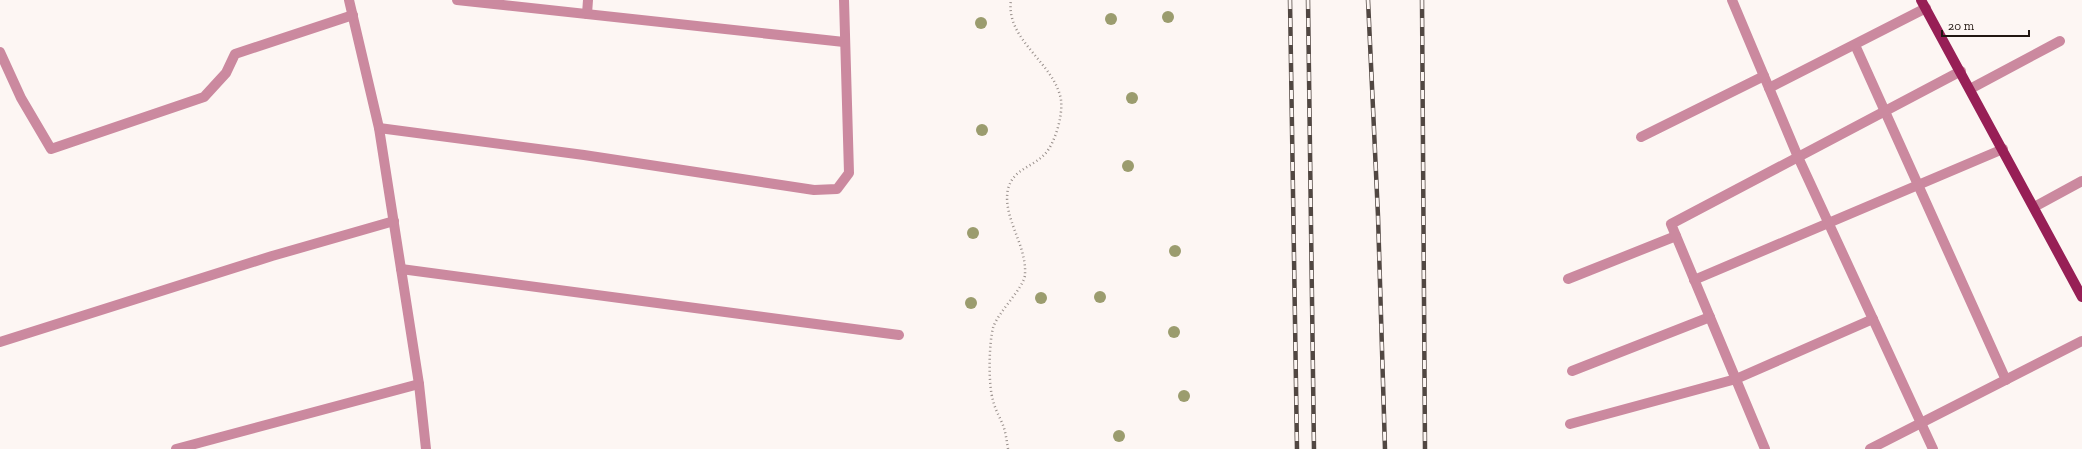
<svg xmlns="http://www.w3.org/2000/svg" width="2082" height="449" font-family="'Zilla Slab',serif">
<rect width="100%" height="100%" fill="#fdf6f3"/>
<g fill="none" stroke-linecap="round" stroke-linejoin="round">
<path stroke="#9a918d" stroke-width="2.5" stroke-dasharray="1 3" stroke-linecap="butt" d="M1008 449C1007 442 1006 435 1004 428 1001 419 995 410 993 400 988 385 989 343 993 328 997 313 1025 287 1025 274 1027 245 1002 217 1008 189 1013 169 1033 167 1045 154 1055 143 1063 116 1061 100 1055 63 1005 40 1011 0"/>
<g stroke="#cb899f" stroke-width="10">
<path d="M349 0 379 128 419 384 426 449"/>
<path d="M457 0 844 42"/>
<path d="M1732 0 1798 157 1933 449"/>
<path d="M587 14 588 0"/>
<path d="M1855 45 2006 380"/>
<path d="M0 52 21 98 51 149 204 97 226 73 235 54 353 15"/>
<path d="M1769 88 1926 8"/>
<path d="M1970 89 2060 41"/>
<path d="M379 128 584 155 814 190 837 189 849 173 844 0"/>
<path d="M1641 137 1764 76"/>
<path d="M2034 207 2082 181"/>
<path d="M401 269 899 335"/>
<path d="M1568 279 1676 236"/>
<path d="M1694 280 2003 149"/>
<path d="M0 342 272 256 394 221"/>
<path d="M1572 371 1710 317"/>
<path d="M1570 424 1736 379 1873 319"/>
<path d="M176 449 419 384"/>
<path d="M1765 449 1671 224 1961 71"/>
<path d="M1870 449 2082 341"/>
</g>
<path stroke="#971f56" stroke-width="10" d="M1921 0 2082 297"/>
<g stroke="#514742" stroke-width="4.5">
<g id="rail">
<path d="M1290 0 1297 449"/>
<path d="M1308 0 1314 449"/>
<path d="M1368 0 1378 216 1385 449"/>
<path d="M1422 0 1425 449"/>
</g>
</g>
<use href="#rail" stroke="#fdf6f3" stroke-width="3" stroke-dasharray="9" stroke-linecap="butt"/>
</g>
<g fill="#9b9c6e">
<circle cx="1168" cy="17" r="6"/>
<circle cx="1111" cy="19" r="6"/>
<circle cx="981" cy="23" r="6"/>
<circle cx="1132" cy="98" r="6"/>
<circle cx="982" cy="130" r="6"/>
<circle cx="1128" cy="166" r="6"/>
<circle cx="973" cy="233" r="6"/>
<circle cx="1175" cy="251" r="6"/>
<circle cx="1100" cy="297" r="6"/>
<circle cx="1041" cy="298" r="6"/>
<circle cx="971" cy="303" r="6"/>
<circle cx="1174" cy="332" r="6"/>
<circle cx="1184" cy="396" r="6"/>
<circle cx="1119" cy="436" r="6"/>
</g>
<path d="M1942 30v6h87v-6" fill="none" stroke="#221711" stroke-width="2"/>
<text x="1948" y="30" font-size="12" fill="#221711" stroke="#fdf6f3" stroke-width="3" paint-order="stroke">20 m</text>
</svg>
